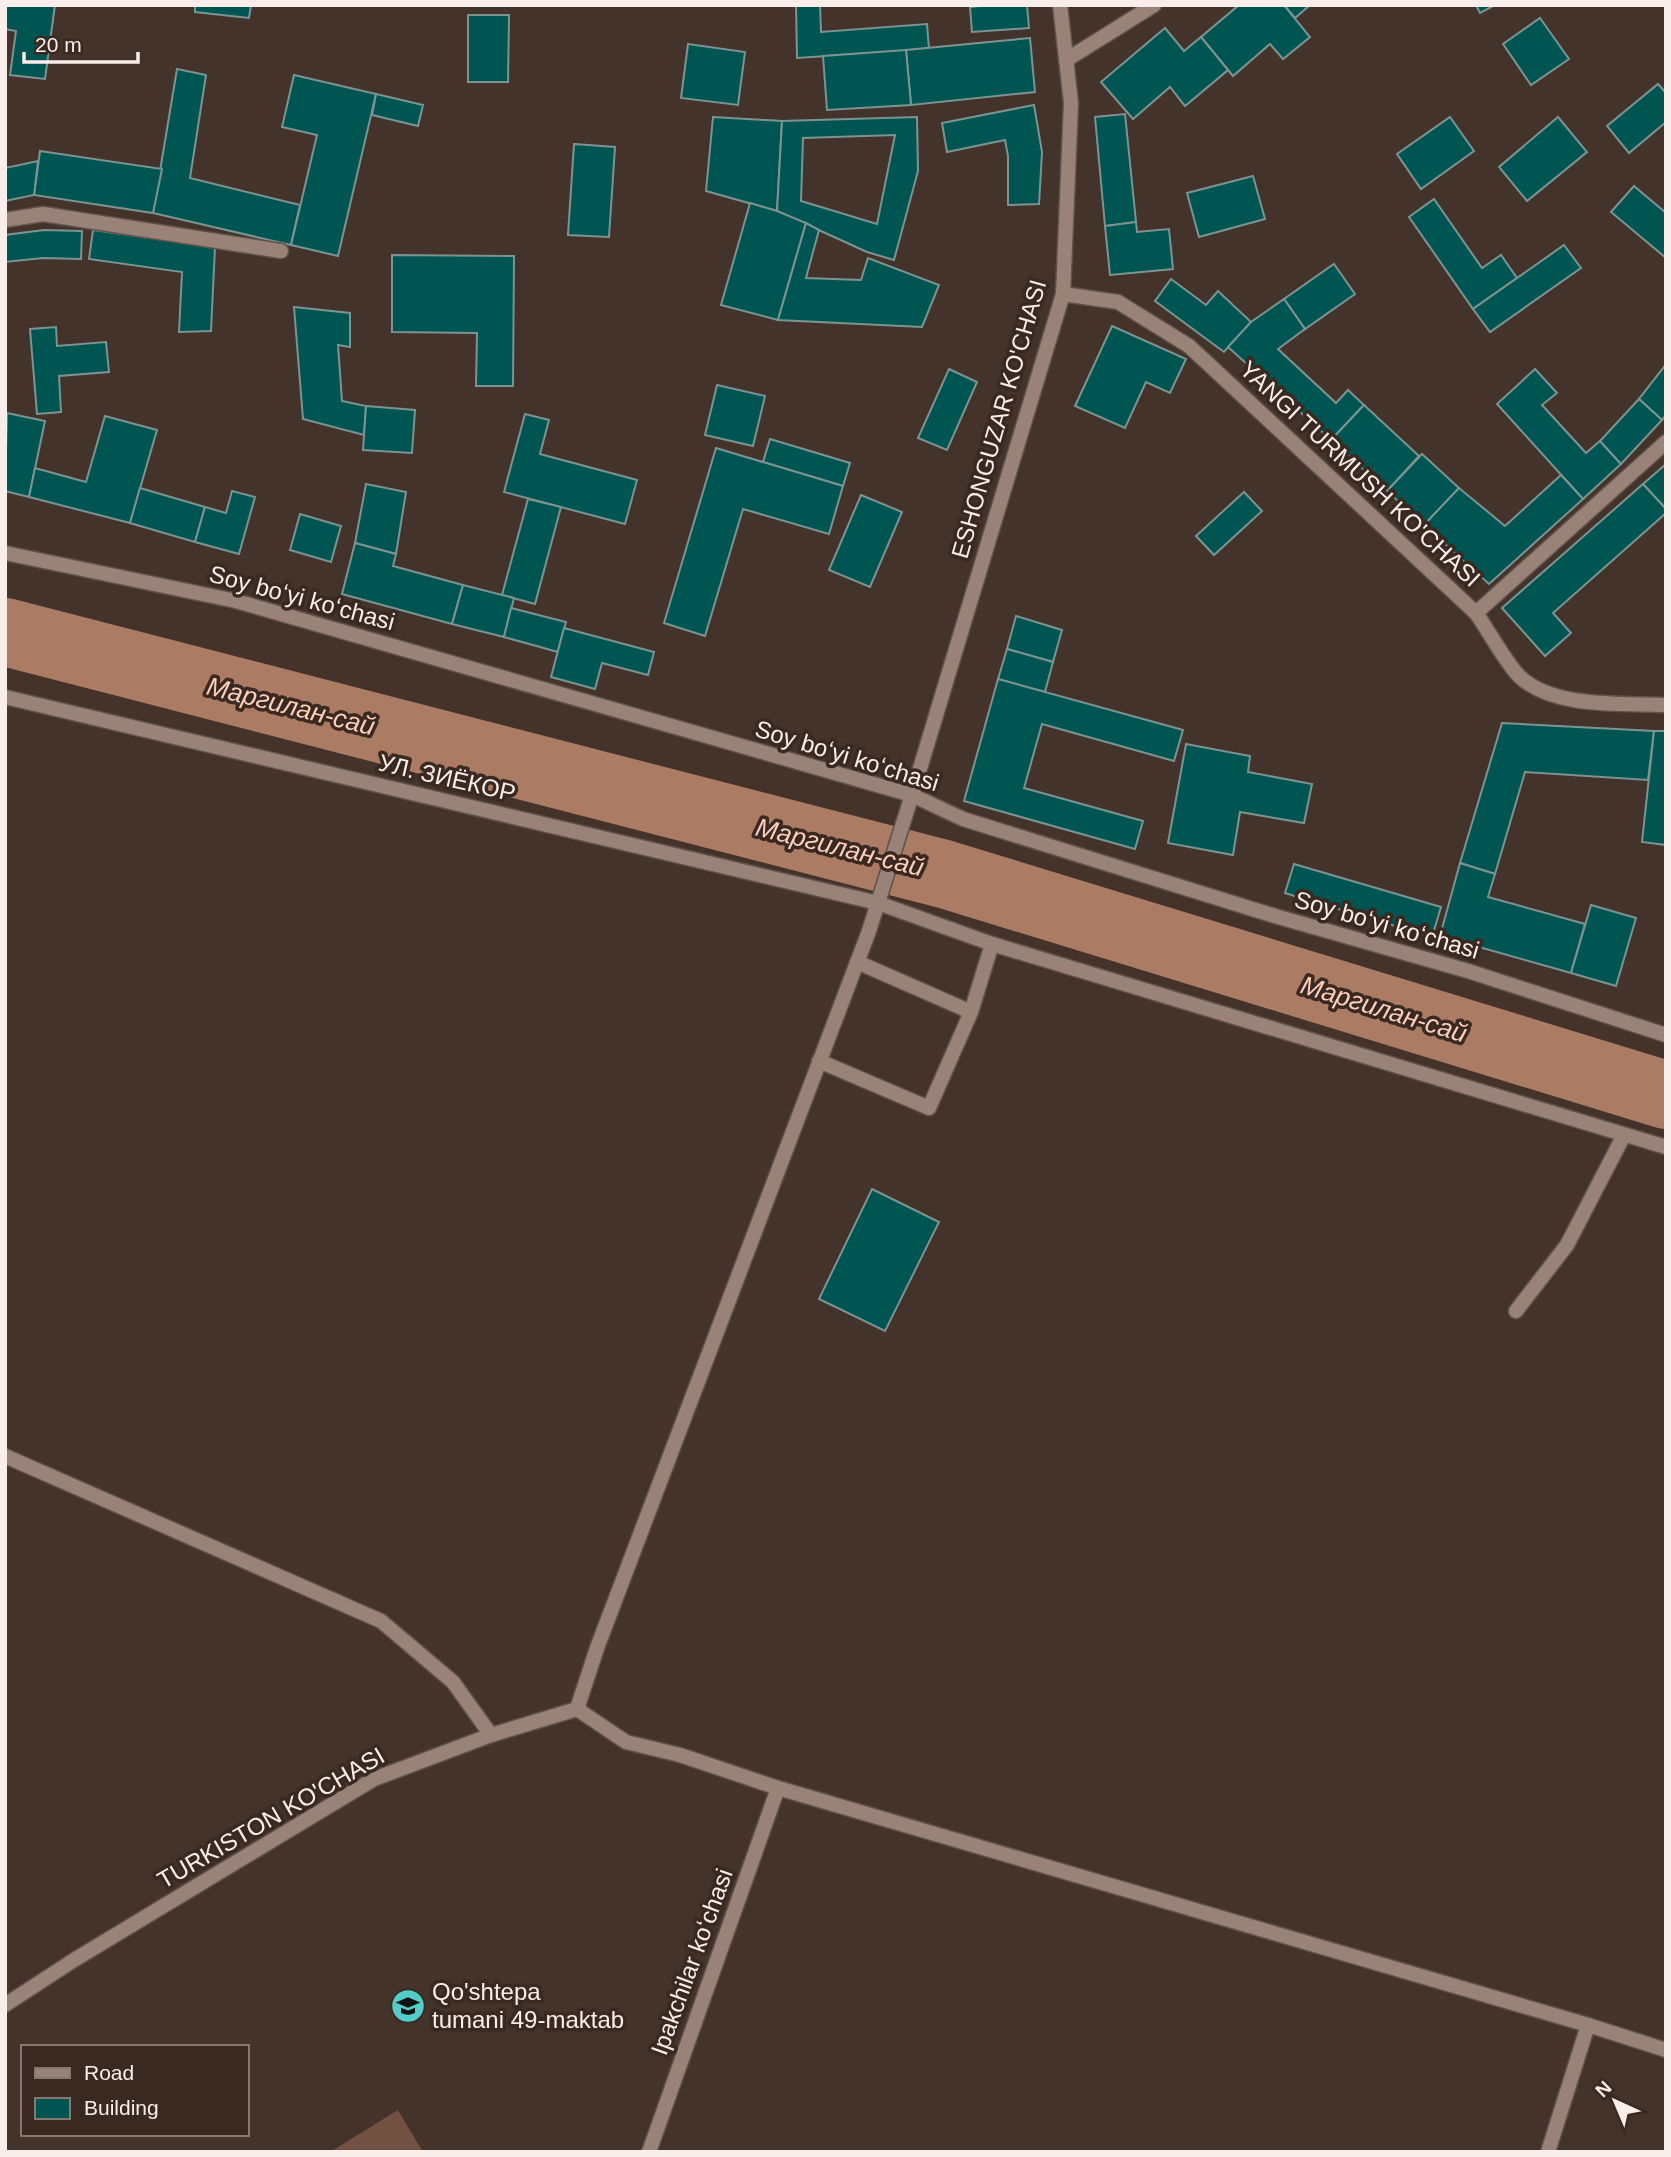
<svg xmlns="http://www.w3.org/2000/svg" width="1671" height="2157" font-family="Helvetica,sans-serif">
<rect width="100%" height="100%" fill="#43332b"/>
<path fill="#735142" d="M398 2110 423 2152H330Z"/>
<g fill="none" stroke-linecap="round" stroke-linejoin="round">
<path stroke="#ac7b64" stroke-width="68" d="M5 632 944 874 1666 1095"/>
</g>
<g fill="#005553" stroke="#7b9492" stroke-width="2" fill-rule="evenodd">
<path d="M5 5H55L45 79 10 75 16 31 5 29Z"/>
<path d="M195 5H251L249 18 195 12Z"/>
<path d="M796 5H820L821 32 927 24 929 49 797 58Z"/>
<path d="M989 5H1027L1029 28 972 32 970 7Z"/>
<path d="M1239 5H1284L1310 37 1283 59 1270 44 1233 76 1201 37Z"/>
<path d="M1284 5H1310L1295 18Z"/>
<path d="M1476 5H1495L1480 13Z"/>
<path d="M468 15H509L508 82H468Z"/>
<path d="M1540 18 1569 59 1531 85 1503 44Z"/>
<path d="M1165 28 1184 51 1201 37 1228 70 1185 106 1170 87 1133 119 1101 82Z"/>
<path d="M1030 38 1035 92 911 105 906 50Z"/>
<path d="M688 44 745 52 738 105 681 98Z"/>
<path d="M906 50 911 105 827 110 823 56Z"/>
<path d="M177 69 206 75 190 178 300 205 291 245 153 213Z"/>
<path d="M294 75 376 94 338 256 291 245 317 135 282 127Z"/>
<path d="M1658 84 1666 93V122L1629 153 1607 126Z"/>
<path d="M376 94 423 105 418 126 372 115Z"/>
<path d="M1034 105 1042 152 1039 204 1008 205V156L1005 140 947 152 942 123Z"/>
<path d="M1125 114 1136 222 1105 226 1095 117Z"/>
<path d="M713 117 782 121 777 211 706 191Z"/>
<path d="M917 117 918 171 894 260 867 252 777 211 782 121ZM895 135 877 224 801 201 803 138Z"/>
<path d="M1450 117 1474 151 1421 189 1397 154Z"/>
<path d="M1558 117 1587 152 1527 201 1499 167Z"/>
<path d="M574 144 615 147 609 237 568 235Z"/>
<path d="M40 151 162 169 153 213 34 195Z"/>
<path d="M38 161 34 195 5 201V168Z"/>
<path d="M1253 176 1265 219 1199 237 1187 193Z"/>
<path d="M1634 186 1666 213V258L1611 212Z"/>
<path d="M1434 199 1482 268 1501 255 1517 278 1473 309 1409 217Z"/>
<path d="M750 203 777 211 806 223 778 320 721 305Z"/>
<path d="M1136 222 1137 232 1169 229 1173 269 1110 275 1105 226Z"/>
<path d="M806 223 819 230 806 278 861 280 868 258 939 285 922 327 778 320Z"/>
<path d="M44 230 82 231 81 259 43 258 5 262V235Z"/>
<path d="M93 230 215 247 211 331 179 332 182 272 89 259Z"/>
<path d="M1564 245 1581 268 1490 332 1473 309Z"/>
<path d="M392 255 514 256 513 386H476L477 333 392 332Z"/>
<path d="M1334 264 1355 294 1305 329 1284 299Z"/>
<path d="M1171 279 1206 305 1218 291 1251 322 1224 352 1155 301Z"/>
<path d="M1284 299 1305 329 1278 349 1336 403 1348 390 1364 405 1331 440 1228 347 1251 322Z"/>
<path d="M294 307 350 313V347L338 345 342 401 366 406 364 435 303 419Z"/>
<path d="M1112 326 1186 359 1170 393 1146 382 1125 428 1075 406Z"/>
<path d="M56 327 57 346 106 342 109 372 59 376 61 412 37 414 30 329Z"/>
<path d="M1664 367 1666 368V415L1662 420 1639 399Z"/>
<path d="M949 369 977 382 947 450 918 438Z"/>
<path d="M1535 369 1557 393 1542 405 1586 453 1600 441 1621 464 1583 499 1497 404Z"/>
<path d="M717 385 765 396 753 446 705 435Z"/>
<path d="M1639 399 1662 420 1621 464 1600 441Z"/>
<path d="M1364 405 1419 456 1387 491 1331 440Z"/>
<path d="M366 406 415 410 412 453 363 450Z"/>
<path d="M7 413 45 421 29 497 5 491Z"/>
<path d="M525 414 549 420 540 454 637 480 625 524 504 492Z"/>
<path d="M105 416 157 430 130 523 29 497 35 468 86 482Z"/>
<path d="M770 439 850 463 843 486 763 462Z"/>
<path d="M716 448 843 486 829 534 743 509 705 636 664 623Z"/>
<path d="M1422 454 1459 488 1424 525 1387 491Z"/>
<path d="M1666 464V509L1643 484Z"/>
<path d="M1561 475 1583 499 1489 584 1424 525 1459 488 1505 526Z"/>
<path d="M366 484 406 492 396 554 355 543Z"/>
<path d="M1643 484 1666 509V513L1553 613 1571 633 1545 656 1502 608Z"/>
<path d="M140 488 205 507 195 542 130 523Z"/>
<path d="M232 491 255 497 239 554 195 542 205 507 226 513Z"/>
<path d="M1244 492 1262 511 1214 555 1196 536Z"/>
<path d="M861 495 902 512 870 587 829 570Z"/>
<path d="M528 499 561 507 535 604 502 595Z"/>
<path d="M300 514 341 526 331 562 290 550Z"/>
<path d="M355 543 396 554 393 566 463 585 452 624 342 594Z"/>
<path d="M463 585 514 598 504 637 452 624Z"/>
<path d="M511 608 566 622 558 652 504 637Z"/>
<path d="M1016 616 1062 630 1053 662 1007 649Z"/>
<path d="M564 628 654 652 648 675 602 663 595 689 551 677Z"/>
<path d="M1007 649 1053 662 1045 692 998 679Z"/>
<path d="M998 679 1183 730 1174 761 1042 724 1024 788 1143 821 1135 849 964 801Z"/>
<path d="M1502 723 1654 731 1648 780 1525 772 1495 874 1460 863Z"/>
<path d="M1654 731H1666V845L1642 842Z"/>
<path d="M1186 744 1250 756 1248 772 1312 784 1304 823 1240 812 1233 855 1168 843Z"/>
<path d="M1460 863 1495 874 1488 897 1585 924 1571 973 1440 936Z"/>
<path d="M1294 864 1441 907 1432 937 1285 893Z"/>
<path d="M1591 905 1636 918 1616 986 1571 973Z"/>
<path d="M872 1189 939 1222 885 1331 819 1299Z"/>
</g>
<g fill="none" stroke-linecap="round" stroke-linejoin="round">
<g stroke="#605149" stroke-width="17">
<g id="service">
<path d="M971 1012 992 944"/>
<path d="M819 1061 929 1108 971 1012 857 962"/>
<path d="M1516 1311 1567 1245 1624 1135"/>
</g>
</g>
<g stroke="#605149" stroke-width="17">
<g id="minor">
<path d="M1066 60 1154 5"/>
<path d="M5 220 43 214 281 251"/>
<path d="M1063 294 1118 302 1189 346 1476 613 1666 442"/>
<path d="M5 553 236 601 912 795 963 819 1275 916 1468 971 1666 1035"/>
<path d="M1476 613C1488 630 1506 663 1519 676 1553 709 1622 703 1666 705"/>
<path d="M5 697 878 903 992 944 1666 1147"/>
<path d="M5 1456 381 1621 453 1682 491 1735"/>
<path d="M649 2152 778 1788"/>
<path d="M1548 2152 1588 2025"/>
</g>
</g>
<g stroke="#605149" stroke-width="17">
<g id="tertiary">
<path d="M577 1709 597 1648 869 931 912 795 1063 294 1071 103 1060 5"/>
<path d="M577 1709 626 1742 680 1755 778 1788 1588 2025 1666 2050"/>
<path d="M5 2005 74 1960 374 1779 491 1735 577 1709"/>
</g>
</g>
<use href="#service" stroke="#998379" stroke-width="14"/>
<use href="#minor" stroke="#998379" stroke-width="14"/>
<use href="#tertiary" stroke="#998379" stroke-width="14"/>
</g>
<defs>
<g id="school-disc" transform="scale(1.75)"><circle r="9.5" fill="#53cdca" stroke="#392921"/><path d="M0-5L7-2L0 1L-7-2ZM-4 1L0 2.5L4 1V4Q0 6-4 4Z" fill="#111"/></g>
</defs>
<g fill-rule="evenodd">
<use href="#school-disc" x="408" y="2006"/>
</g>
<g text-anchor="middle" stroke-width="7" stroke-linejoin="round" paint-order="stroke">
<g font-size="24" fill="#f9eee9" stroke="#392921">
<text transform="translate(999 419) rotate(-74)" y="8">ESHONGUZAR KO'CHASI</text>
<text transform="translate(1360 474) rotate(43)" y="8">YANGI TURMUSH KO'CHASI</text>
<text transform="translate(302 598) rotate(15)" y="8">Soy boʻyi koʻchasi</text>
<text transform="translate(847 756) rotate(17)" y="8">Soy boʻyi koʻchasi</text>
<text transform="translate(447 778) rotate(13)" y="8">УЛ. ЗИЁКОР</text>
<text transform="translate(1387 925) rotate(16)" y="8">Soy boʻyi koʻchasi</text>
<text transform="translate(271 1818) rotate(-30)" y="8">TURKISTON KO'CHASI</text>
<text transform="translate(692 1962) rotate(-70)" y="8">Ipakchilar koʻchasi</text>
</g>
<g font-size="24" fill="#f9eee9" stroke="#392921" text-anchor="start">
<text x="432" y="2000">Qo'shtepa<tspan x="432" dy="28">tumani 49-maktab</tspan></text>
</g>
<g font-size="26" font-style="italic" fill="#fdceba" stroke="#392921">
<text transform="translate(291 706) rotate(14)" y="9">Маргилан-сай</text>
<text transform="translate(840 847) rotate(14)" y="9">Маргилан-сай</text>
<text transform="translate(1384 1009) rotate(17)" y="9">Маргилан-сай</text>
</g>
</g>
<rect width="1671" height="2157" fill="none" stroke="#f9eee9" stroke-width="14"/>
<rect x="21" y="2045" width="228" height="91" fill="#392921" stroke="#867871" stroke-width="2"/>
<rect x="35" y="2068" width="35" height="10" fill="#998379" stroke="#867871" stroke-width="2"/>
<text x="84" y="2080" font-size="21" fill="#f9eee9">Road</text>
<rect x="35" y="2098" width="35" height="21" fill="#005553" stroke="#867871" stroke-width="2"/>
<text x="84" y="2115" font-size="21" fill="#f9eee9">Building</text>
<g transform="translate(1615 2101) rotate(316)" stroke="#392921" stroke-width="5" paint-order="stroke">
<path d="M0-5L12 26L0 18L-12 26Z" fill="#f9eee9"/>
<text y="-10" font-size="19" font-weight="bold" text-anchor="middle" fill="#f9eee9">N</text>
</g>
<path d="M24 52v10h114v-10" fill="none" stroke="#f9eee9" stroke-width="3.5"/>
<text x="35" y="52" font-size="21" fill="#f9eee9" stroke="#392921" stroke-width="5" paint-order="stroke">20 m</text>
</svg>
